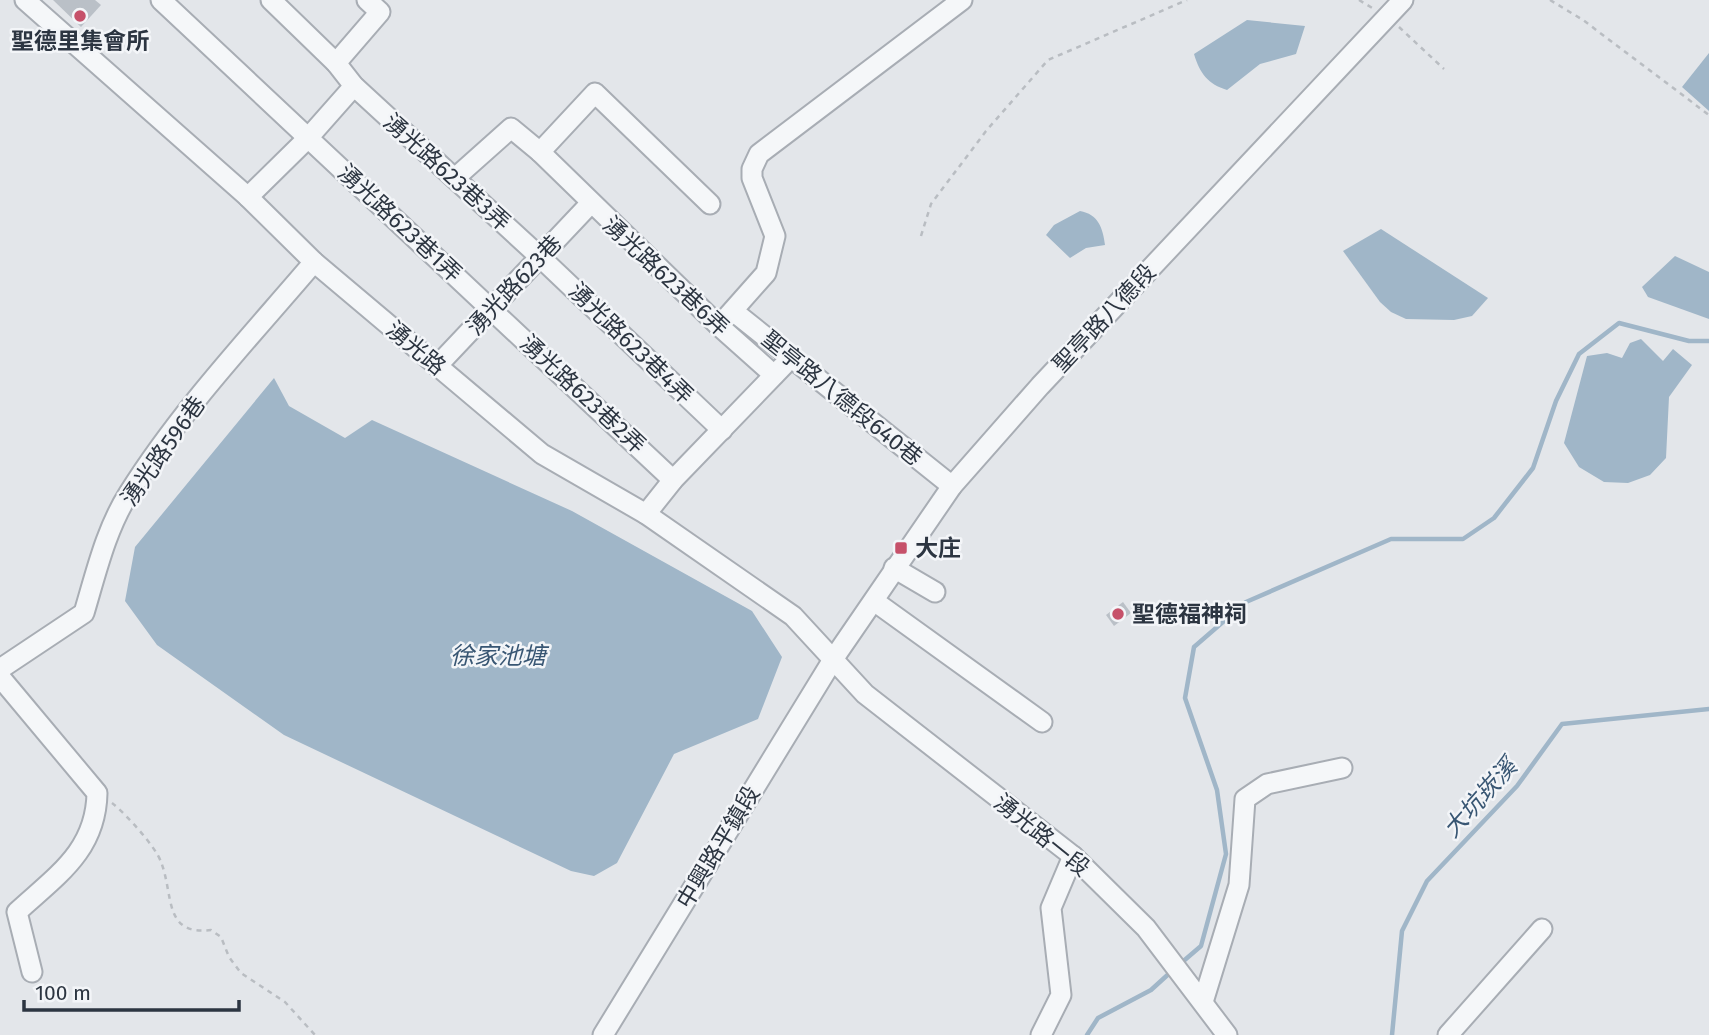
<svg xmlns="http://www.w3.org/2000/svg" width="1709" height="1035" font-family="'Fira Sans','Noto Sans TC',sans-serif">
<rect width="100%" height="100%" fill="#e3e6ea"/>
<g fill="#a0b6c8">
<path d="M1247 20 1305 26 1296 54 1260 64 1227 90C1208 84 1200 74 1194 54Z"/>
<path d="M1709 53V111L1682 87Z"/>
<path d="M1080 211C1098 214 1103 228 1105 245L1086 248 1070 258 1046 235 1054 225Z"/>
<path d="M1381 229 1488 298 1472 316 1454 320 1406 319 1391 312 1380 302 1343 251Z"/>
<path d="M1675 256 1709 272V319L1648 297 1642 287Z"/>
<path d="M1641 339 1663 361 1673 349 1692 365 1669 397 1666 458 1650 475 1628 483 1604 482 1579 467 1564 443 1587 356 1607 353 1622 358 1630 343Z"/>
<path d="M274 378 289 406 345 438 372 420 572 511 752 611 782 657 758 719 674 754 617 863 594 876 571 871 284 735 157 645 125 601 135 547Z"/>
</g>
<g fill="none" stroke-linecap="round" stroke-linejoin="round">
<g stroke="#a0b6c8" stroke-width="4.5">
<path d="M1180 964 1201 946 1226 854 1217 790 1185 698 1194 647 1246 602 1391 539H1463L1494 518 1533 468 1556 401 1579 354 1619 323 1689 341H1709"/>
<path d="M1087 1035 1098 1018 1151 990 1173 970"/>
<path d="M1392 1035 1402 931 1427 881 1517 786 1562 724 1709 709"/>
</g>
</g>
<g fill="#bac0c7">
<path d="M53 0H95L101 5 81 27Z"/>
<path d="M1123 602 1131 613 1114 626 1106 615Z"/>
</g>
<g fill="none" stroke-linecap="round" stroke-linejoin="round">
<g stroke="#a8adb4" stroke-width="23">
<g id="minor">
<path d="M25 0 248 197 314 262 542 454 646 514 793 616 865 694 1073 856 1146 928 1227 1035"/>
<path d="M161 0 673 480"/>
<path d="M271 0 336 63 354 86 540 257 722 430"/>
<path d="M336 63 380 12 367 0"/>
<path d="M540 152 595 93 710 204"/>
<path d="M455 178 511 128 540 152 719 326 774 375"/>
<path d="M248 197 308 138 354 86"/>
<path d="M733 311 952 486"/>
<path d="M719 326 766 273 775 236 752 178V169L759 154 962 0"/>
<path d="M437 366 590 204"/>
<path d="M646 514 673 480 784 365"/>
<path d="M894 568 935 592"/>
<path d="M874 601 1042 722"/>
<path d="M0 669 84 613C96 573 106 529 129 493 181 410 251 336 314 262"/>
<path d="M0 677 97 793C96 851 56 876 17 912L32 972"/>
<path d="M1203 1002 1239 885 1245 799 1267 784 1342 768"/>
<path d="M603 1035 834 658 952 486 1040 386 1403 0"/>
<path d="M1041 1035 1061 995 1051 908 1073 856"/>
<path d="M1448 1035 1542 929"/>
</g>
</g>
<g stroke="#b9bdc2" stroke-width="2.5" stroke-dasharray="5 5" stroke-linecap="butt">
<path d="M1359 0 1374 9"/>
<path d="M1550 0 1583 20 1709 115"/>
<path d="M1399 27 1444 69"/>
<path d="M921 236 931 204 986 131 1048 60 1187 0"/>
<path d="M112 803C125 813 156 847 161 862 174 895 163 936 211 930L221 937 229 957 241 973 285 1002 315 1035"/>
</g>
<use href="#minor" stroke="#f5f7f9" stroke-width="19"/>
</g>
<g fill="#c6516a" stroke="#f3f5f8" stroke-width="2.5">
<circle cx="80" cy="16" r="7"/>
<rect x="894" y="541" width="14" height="14" rx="3.5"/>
<circle cx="1118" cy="614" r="7"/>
</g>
<g text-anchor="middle" stroke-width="5" stroke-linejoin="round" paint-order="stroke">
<g font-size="23" font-weight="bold" fill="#2c3541" stroke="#f3f5f8" text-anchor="start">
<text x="80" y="49" text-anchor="middle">聖德里集會所</text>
<text x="915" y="556">大庄</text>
<text x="1132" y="622">聖德福神祠</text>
</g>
<g font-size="23" fill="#2c3541" stroke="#f3f5f8">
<text transform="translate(447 172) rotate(42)" y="8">湧光路623巷3弄</text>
<text transform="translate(400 223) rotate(43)" y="8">湧光路623巷1弄</text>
<text transform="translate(666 276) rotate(43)" y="8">湧光路623巷6弄</text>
<text transform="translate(514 285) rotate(-47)" y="8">湧光路623巷</text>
<text transform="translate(1104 318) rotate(-47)" y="8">聖亭路八德段</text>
<text transform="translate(631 343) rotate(44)" y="8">湧光路623巷4弄</text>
<text transform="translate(416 348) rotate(40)" y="8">湧光路</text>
<text transform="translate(583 394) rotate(43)" y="8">湧光路623巷2弄</text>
<text transform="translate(842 398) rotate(39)" y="8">聖亭路八德段640巷</text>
<text transform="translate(163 451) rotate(-55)" y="8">湧光路596巷</text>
<text transform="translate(1042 835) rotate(39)" y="8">湧光路一段</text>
<text transform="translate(718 847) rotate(-59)" y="8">中興路平鎮段</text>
</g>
<g font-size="24" font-style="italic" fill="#385673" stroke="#f3f5f8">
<text x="498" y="664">徐家池塘</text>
<text transform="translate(1480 798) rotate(-48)" y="8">大坑崁溪</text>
</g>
</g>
<path d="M24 1000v10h215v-10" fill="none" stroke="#2c3541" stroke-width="3.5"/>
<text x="35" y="1000" font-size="21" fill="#2c3541" stroke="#f3f5f8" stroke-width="5" paint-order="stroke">100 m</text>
</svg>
